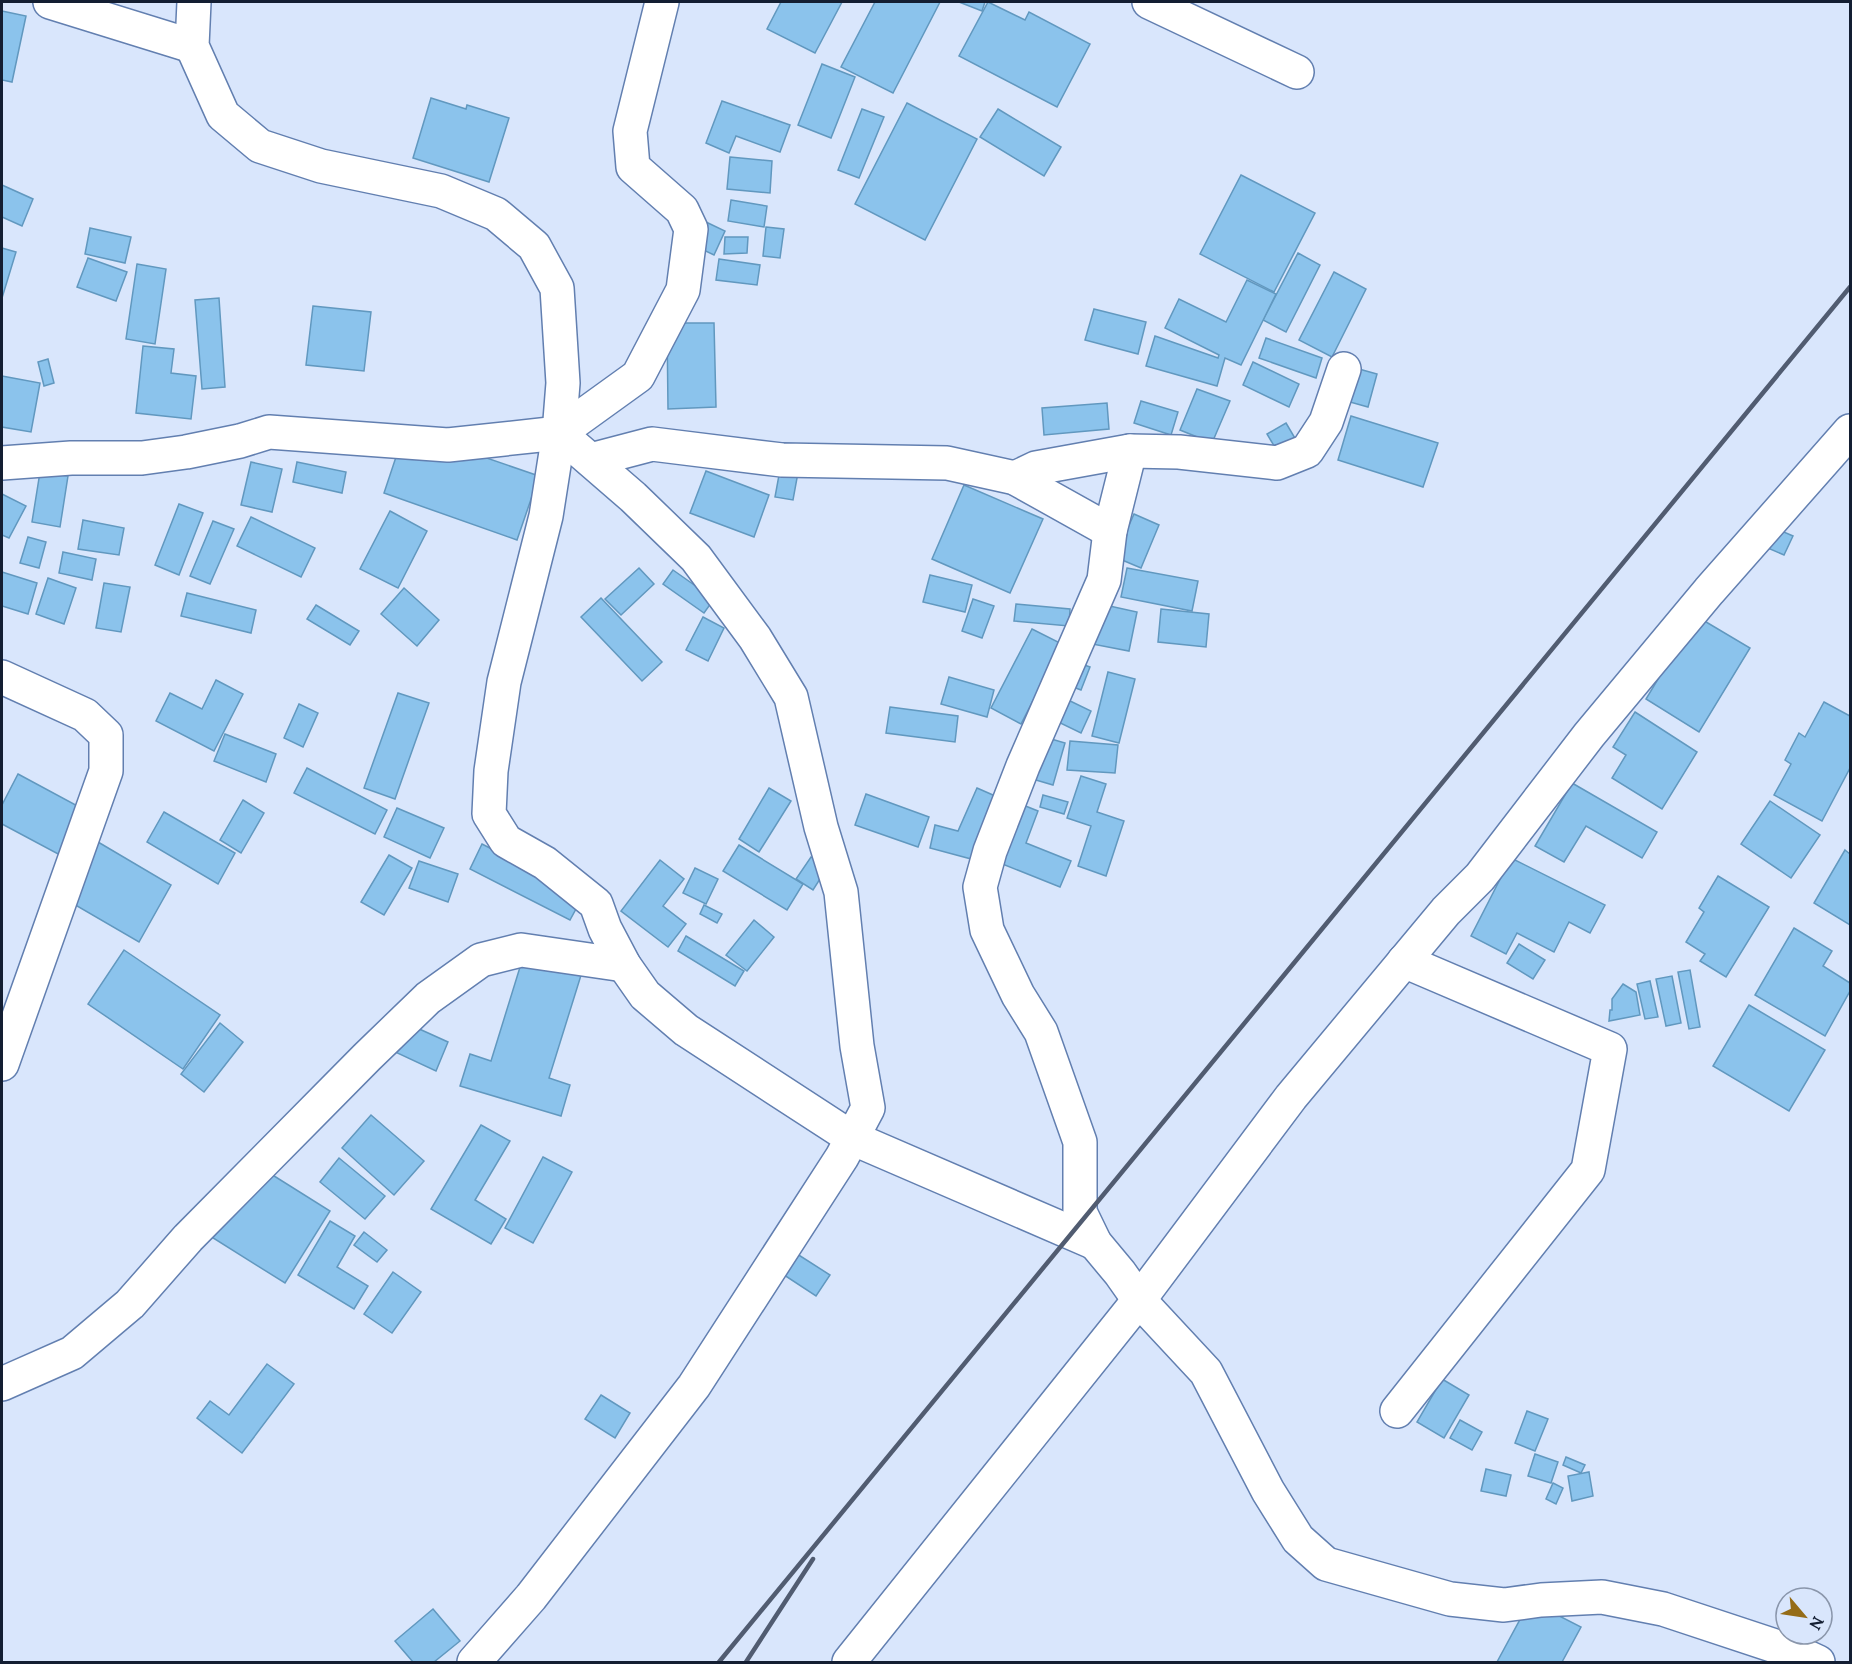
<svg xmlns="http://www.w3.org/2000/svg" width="1852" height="1664" font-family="Lora,serif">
<rect width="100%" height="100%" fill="#d9e6fc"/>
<g fill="#8bc3ec" stroke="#6198bf" stroke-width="1.5">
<path d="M781 2H842L815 53 767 29Z"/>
<path d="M875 2H940L893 93 841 67Z"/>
<path d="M959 2H985L982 11Z"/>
<path d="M988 2 1025 20 1029 12 1090 44 1057 107 959 56Z"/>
<path d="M2 11 26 16 12 82 2 80Z"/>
<path d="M822 64 855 77 831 138 798 125Z"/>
<path d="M431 98 466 109 467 105 509 118 489 182 413 158Z"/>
<path d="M722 101 790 125 780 152 736 136 729 153 706 143Z"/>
<path d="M907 103 977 139 925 240 855 204Z"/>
<path d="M862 109 884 117 859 178 838 170Z"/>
<path d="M998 109 1061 147 1044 176 980 137Z"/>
<path d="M730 157 772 161 770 193 727 189Z"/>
<path d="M1241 175 1315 213 1274 292 1200 254Z"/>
<path d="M2 185 33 199 22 226 2 217Z"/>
<path d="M731 200 767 206 764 227 728 221Z"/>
<path d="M706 222 725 231 714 255 695 246Z"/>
<path d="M766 227 784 229 780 258 763 256Z"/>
<path d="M90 228 131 237 125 263 85 254Z"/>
<path d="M725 237H748L747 253 724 254Z"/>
<path d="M2 248 16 252 2 298Z"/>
<path d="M1298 253 1320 265 1286 332 1263 320Z"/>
<path d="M88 258 127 272 116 301 77 287Z"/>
<path d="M719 259 760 265 757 285 716 280Z"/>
<path d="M137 264 166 269 155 344 126 339Z"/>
<path d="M1334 272 1366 289 1332 357 1299 340Z"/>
<path d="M1247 280 1276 294 1241 365 1225 358 1217 386 1146 366 1155 336 1218 358 1219 355 1165 328 1179 299 1226 322Z"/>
<path d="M219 298 225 387 202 389 195 300Z"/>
<path d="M313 306 371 312 364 371 306 365Z"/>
<path d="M1094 309 1146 322 1138 354 1085 340Z"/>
<path d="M667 323H714L716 407 668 409Z"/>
<path d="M1266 338 1322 358 1316 378 1259 358Z"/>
<path d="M143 346 174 349 171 373 196 376 191 419 136 413Z"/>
<path d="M48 359 54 383 44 386 38 362Z"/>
<path d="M1253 362 1299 384 1289 407 1243 385Z"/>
<path d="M1359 369 1377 374 1368 407 1350 402Z"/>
<path d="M2 376 40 383 31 432 2 427Z"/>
<path d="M1197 389 1230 401 1212 443 1180 430Z"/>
<path d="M1141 401 1178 412 1171 435 1134 423Z"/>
<path d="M1107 403 1109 429 1044 435 1042 408Z"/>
<path d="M1351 416 1438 443 1423 487 1338 460Z"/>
<path d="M1286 423 1299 445 1280 456 1267 434Z"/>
<path d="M405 430 539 476 517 540 384 493Z"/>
<path d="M251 462 282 469 272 512 241 505Z"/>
<path d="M297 462 346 472 342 493 293 482Z"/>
<path d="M781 464 799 467 793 500 775 497Z"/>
<path d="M706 471 769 495 754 537 690 513Z"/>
<path d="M40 472 68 476 60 527 32 522Z"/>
<path d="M964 485 1043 519 1010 593 932 559Z"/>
<path d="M2 494 26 506 9 538 2 535Z"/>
<path d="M179 504 203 513 179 575 155 565Z"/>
<path d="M390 511 427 531 398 588 360 569Z"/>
<path d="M1134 514 1159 525 1141 568 1115 557Z"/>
<path d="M251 517 315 548 301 577 237 546Z"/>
<path d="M83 520 124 528 119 555 78 549Z"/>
<path d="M213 521 234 529 210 584 190 576Z"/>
<path d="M1763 523 1793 536 1784 555 1754 542Z"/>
<path d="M28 537 46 542 39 568 20 563Z"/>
<path d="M63 552 96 559 92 580 59 573Z"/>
<path d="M639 568 654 584 621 615 605 599Z"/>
<path d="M1127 568 1198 581 1192 611 1121 597Z"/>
<path d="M673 570 714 599 704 613 663 584Z"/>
<path d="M2 572 37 583 28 614 2 606Z"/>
<path d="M930 575 972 585 965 612 923 602Z"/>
<path d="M48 578 76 588 64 624 36 614Z"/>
<path d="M104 583 130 587 121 632 96 628Z"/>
<path d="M404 588 439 620 417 646 381 614Z"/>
<path d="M187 593 256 610 251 633 181 616Z"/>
<path d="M601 598 662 662 642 681 581 617Z"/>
<path d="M973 599 994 606 982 638 962 631Z"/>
<path d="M1096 603 1137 612 1129 651 1087 643Z"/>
<path d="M1016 604 1070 609 1069 626 1014 621Z"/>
<path d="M316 605 359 631 350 645 307 619Z"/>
<path d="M1161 609 1209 614 1206 647 1158 642Z"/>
<path d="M1696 616 1750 648 1699 732 1646 699Z"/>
<path d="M703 617 724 628 708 661 686 650Z"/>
<path d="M1032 629 1062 644 1021 724 991 708Z"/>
<path d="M1073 661 1090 667 1081 690 1065 684Z"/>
<path d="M1108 672 1135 679 1119 743 1092 736Z"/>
<path d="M949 677 994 690 987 717 941 704Z"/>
<path d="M216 680 243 694 214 751 156 721 170 693 202 709Z"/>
<path d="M398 693 429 703 395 799 364 788Z"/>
<path d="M1064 698 1091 711 1081 733 1054 720Z"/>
<path d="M1824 702 1850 716V768L1822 821 1774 795 1791 764 1785 760 1799 733 1805 737Z"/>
<path d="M299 704 318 713 303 747 284 738Z"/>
<path d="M890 707 958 716 955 742 886 733Z"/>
<path d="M1635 712 1697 752 1662 809 1612 778 1626 755 1613 747Z"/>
<path d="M225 734 276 754 266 782 214 761Z"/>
<path d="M1041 736 1065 743 1053 785 1029 778Z"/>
<path d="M1070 741 1118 745 1115 773 1067 770Z"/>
<path d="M307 768 387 810 375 834 294 793Z"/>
<path d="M18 774 85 810 60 855 2 824V805Z"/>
<path d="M1081 776 1106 784 1097 812 1124 821 1106 876 1078 866 1091 826 1067 818Z"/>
<path d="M1572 783 1657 832 1642 858 1586 826 1564 862 1535 846Z"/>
<path d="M769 788 791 801 759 852 739 839Z"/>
<path d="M977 788 1002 799 975 860 930 848 935 825 958 831Z"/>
<path d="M866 794 929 817 918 847 855 825Z"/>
<path d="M1043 795 1068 802 1064 814 1040 807Z"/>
<path d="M243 800 264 813 241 853 220 840Z"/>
<path d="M1770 801 1820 835 1791 878 1741 844Z"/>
<path d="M1018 803 1038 811 1026 843 1071 861 1060 887 995 861Z"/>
<path d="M397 808 444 828 430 858 384 837Z"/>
<path d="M164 812 235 853 218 884 147 842Z"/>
<path d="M98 842 171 885 139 942 65 899Z"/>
<path d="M482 844 583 896 570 920 470 869Z"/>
<path d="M739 845 803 884 787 910 723 871Z"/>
<path d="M1845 850 1850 854V925L1814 903Z"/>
<path d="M389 855 412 868 384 915 361 902Z"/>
<path d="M811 857 827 868 813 890 796 879Z"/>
<path d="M1511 858 1605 905 1590 933 1569 922 1554 952 1517 933 1506 954 1471 936Z"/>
<path d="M660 860 684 879 663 906 686 924 668 947 621 911Z"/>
<path d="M419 861 458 874 448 902 409 888Z"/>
<path d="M695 868 718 879 706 904 683 893Z"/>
<path d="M1718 876 1769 907 1726 977 1700 961 1705 954 1686 942 1704 912 1699 908Z"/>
<path d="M704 905 722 914 717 923 700 914Z"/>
<path d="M754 920 774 937 747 971 726 955Z"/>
<path d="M1794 928 1832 951 1823 966 1850 983V991L1825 1036 1755 995Z"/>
<path d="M686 936 744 971 735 986 678 951Z"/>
<path d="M529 938 587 956 549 1078 570 1085 561 1116 460 1086 470 1054 491 1061Z"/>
<path d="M1519 944 1545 960 1533 979 1507 963Z"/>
<path d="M124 950 220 1015 183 1069 88 1004Z"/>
<path d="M1690 970 1700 1027 1689 1029 1678 972Z"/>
<path d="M1672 976 1681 1023 1666 1026 1656 979Z"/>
<path d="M1650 981 1658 1017 1645 1019 1637 984Z"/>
<path d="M1623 984 1636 992 1640 1015 1609 1021 1610 1010H1612V999Z"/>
<path d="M1749 1005 1825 1050 1789 1111 1713 1066Z"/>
<path d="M220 1023 243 1042 204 1092 181 1074Z"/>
<path d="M406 1023 448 1042 436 1071 393 1051Z"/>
<path d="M371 1115 424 1161 394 1195 342 1148Z"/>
<path d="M481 1125 510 1141 475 1200 506 1219 491 1244 431 1209Z"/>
<path d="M543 1157 572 1172 533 1243 505 1228Z"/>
<path d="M339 1158 385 1196 365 1219 320 1182Z"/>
<path d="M255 1164 330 1211 285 1283 210 1236Z"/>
<path d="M330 1221 355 1236 337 1267 368 1286 354 1309 298 1275Z"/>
<path d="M364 1232 387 1250 377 1262 354 1245Z"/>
<path d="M794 1252 830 1275 816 1296 781 1273Z"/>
<path d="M393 1272 421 1292 392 1333 364 1314Z"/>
<path d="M267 1364 294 1384 242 1453 197 1418 210 1401 229 1415Z"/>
<path d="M1442 1379 1469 1395 1444 1438 1417 1422Z"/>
<path d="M601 1395 630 1413 615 1438 585 1419Z"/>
<path d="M1527 1411 1548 1419 1535 1451 1515 1443Z"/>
<path d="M1460 1420 1482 1432 1472 1450 1450 1438Z"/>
<path d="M1535 1454 1558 1462 1551 1483 1528 1476Z"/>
<path d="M1566 1457 1585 1465 1581 1473 1563 1465Z"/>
<path d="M1486 1469 1511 1475 1506 1496 1481 1491Z"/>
<path d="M1589 1472 1593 1496 1572 1501 1568 1476Z"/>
<path d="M1553 1483 1563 1488 1556 1504 1546 1499Z"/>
<path d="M1530 1601 1581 1627 1562 1662H1497Z"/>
<path d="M433 1609 460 1641 434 1662H413L395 1641Z"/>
</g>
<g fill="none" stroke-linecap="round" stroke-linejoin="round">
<g stroke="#627fb0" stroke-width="36">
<g id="minor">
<path d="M50 2 192 46"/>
<path d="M194 2 192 46 223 115 260 146 321 166 441 191 496 214 534 246 557 288 563 383 559 433 633 497 696 558 755 638 791 697 821 827 841 892 857 1046 868 1108 842 1157 694 1386 531 1597 474 1662"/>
<path d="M1149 2 1297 72"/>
<path d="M559 433 546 516 504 682 491 771 489 814 506 841 545 863 596 904 605 929 624 965 645 995 686 1030 852 1138 1095 1243"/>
<path d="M1130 451 1110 531 1104 580 1023 766 990 851 980 887 987 930 1018 995 1041 1032 1080 1142V1212L1095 1243 1120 1273 1139 1300 1206 1372 1268 1491 1298 1539 1326 1564 1450 1599 1504 1605 1541 1600 1602 1597 1663 1609 1805 1656 1818 1662"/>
<path d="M591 460 652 444 782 460 947 463 1015 478 1110 531"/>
<path d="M2 463 71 458H142L186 452 240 441 269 432 448 445 559 433 638 376 683 290 691 229 682 210 633 167 630 131 662 2"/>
<path d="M1015 478 1036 468 1130 451 1179 452 1277 463 1307 451 1326 422 1344 369"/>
<path d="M2 677 85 715 106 735V771L2 1064"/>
<path d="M2 1384 72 1353 130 1304 188 1238 367 1057 428 998 481 960 521 950 624 965"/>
<path d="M1397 1411 1588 1170 1610 1049 1404 961"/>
<path d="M849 1662 1139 1300 1291 1097 1446 911 1480 877 1589 735 1709 591 1850 431"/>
</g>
</g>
<use href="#minor" stroke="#fff" stroke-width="33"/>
<g stroke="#515c71" stroke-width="4.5">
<path d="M719 1662 1850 287"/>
<path d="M746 1662 813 1559"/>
</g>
</g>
<rect width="1852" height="1664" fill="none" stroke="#131e32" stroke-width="6"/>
<g transform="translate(1804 1616) rotate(119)"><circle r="28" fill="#d9e6fc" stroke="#8a96ab" stroke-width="1.5"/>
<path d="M0-4.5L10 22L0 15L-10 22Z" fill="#956c17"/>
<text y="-9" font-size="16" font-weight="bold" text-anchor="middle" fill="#131e32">N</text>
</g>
</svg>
